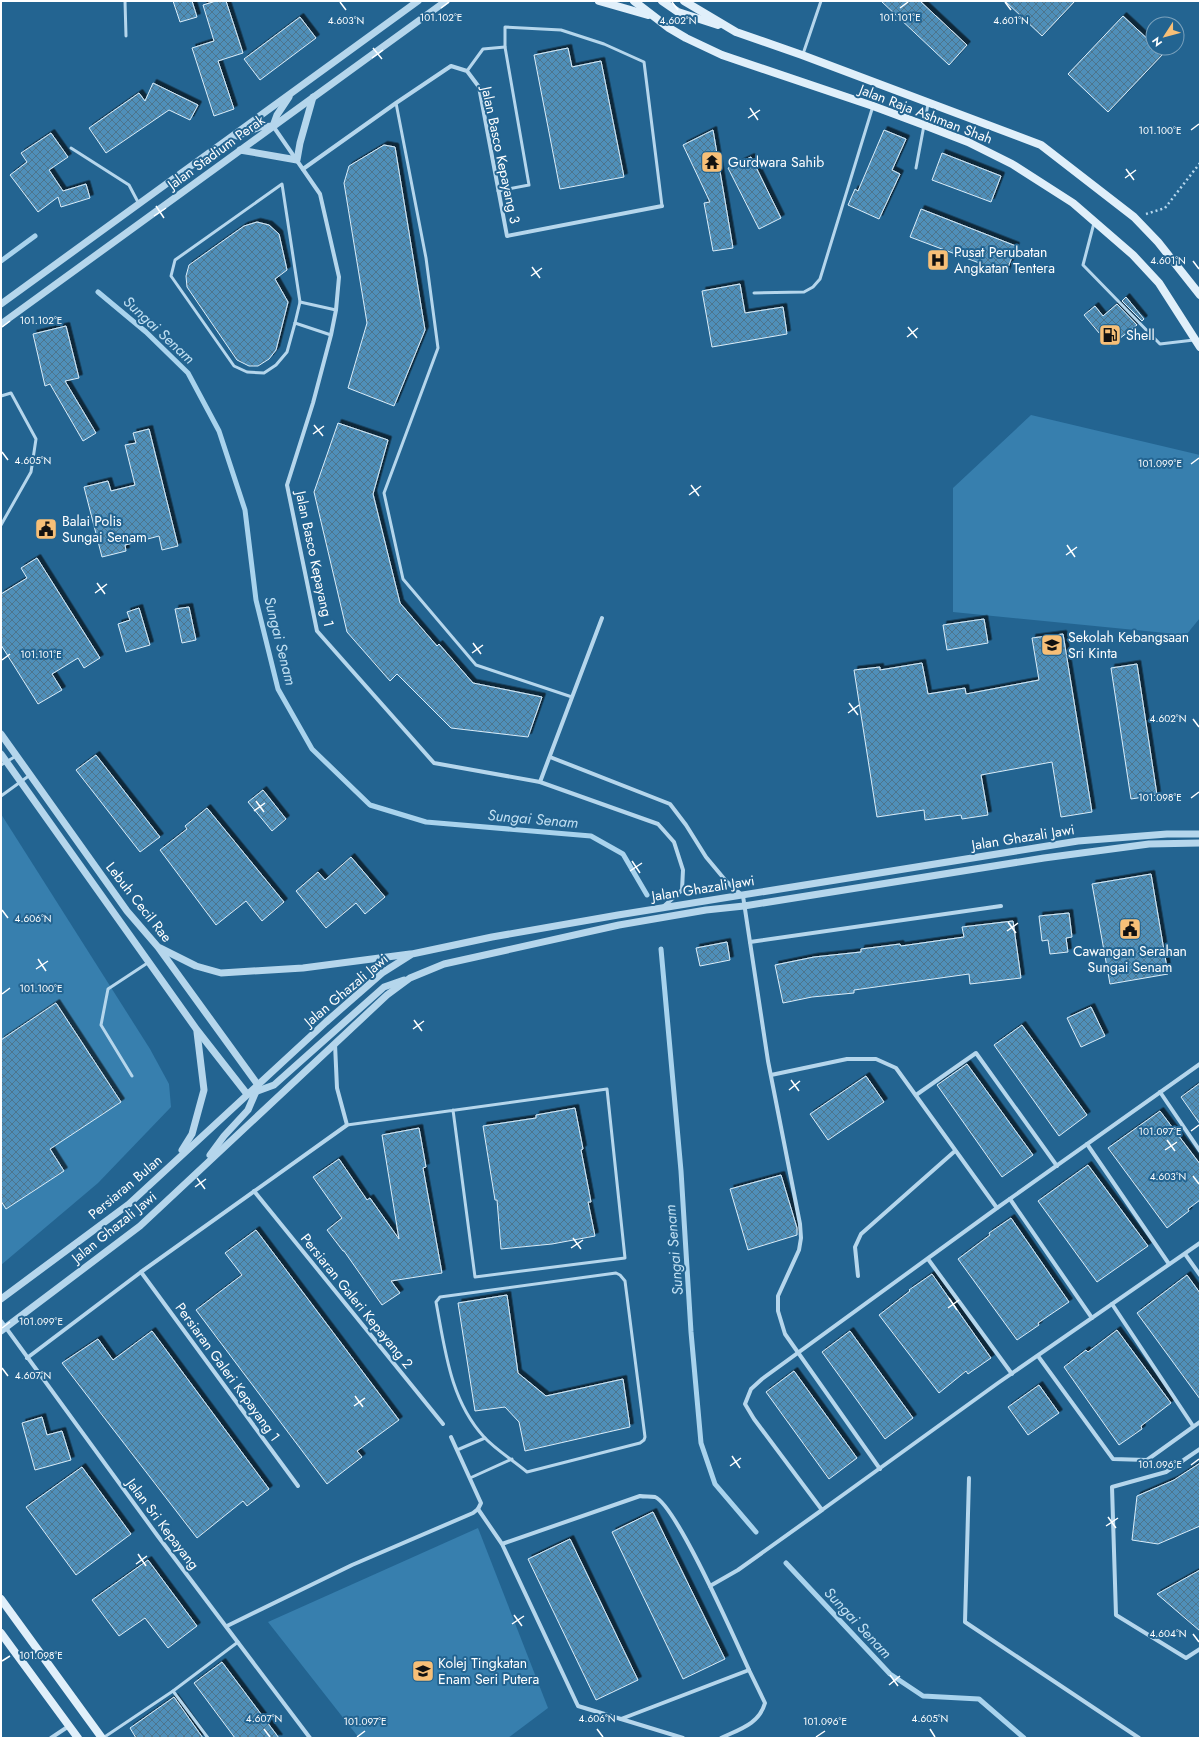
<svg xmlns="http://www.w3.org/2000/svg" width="1201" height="1739" font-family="Jost,sans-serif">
<defs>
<pattern id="building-cross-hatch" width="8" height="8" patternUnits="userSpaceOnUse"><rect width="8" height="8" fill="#508fb9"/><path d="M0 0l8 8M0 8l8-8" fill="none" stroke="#4e748d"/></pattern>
<filter id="shadow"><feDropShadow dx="3.5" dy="-3.5" stdDeviation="0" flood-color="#0009"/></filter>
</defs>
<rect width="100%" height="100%" fill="#236491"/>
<g fill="#377fae">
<path d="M1031 415 1200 455V618L1186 635 953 612V488Z"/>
<path d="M1 814 150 1049 169 1084 171 1107 98 1183 1 1265Z"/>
<path d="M478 1528 548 1708 508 1738H359L268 1622Z"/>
</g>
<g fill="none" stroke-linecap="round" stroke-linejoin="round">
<g stroke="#a9d3ed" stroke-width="5">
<path d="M1 261 35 236"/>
<path d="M98 292 146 332 188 373 219 431 245 510 256 600 278 689 312 749 370 805 426 822 591 836 623 854 647 895"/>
<path d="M661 949 681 1171 691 1332 701 1443 715 1484 756 1532"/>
<path d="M786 1563 890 1674 923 1696 979 1699 1024 1738"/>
</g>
</g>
<g fill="url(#building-cross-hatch)" stroke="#daedf9" filter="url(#shadow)">
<path d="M173 1H192L197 17 180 22Z"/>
<path d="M216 1H226L243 53 218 61 234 109 214 116 192 48 214 41 203 5Z"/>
<path d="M881 1H920L967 45 949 65Z"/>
<path d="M1005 1H1075L1042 36Z"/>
<path d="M1123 16 1153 44V48H1157L1163 54 1108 112 1068 74Z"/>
<path d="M300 17 316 38 260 80 244 59Z"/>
<path d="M568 48 572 67 601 61 624 177 560 189 534 55Z"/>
<path d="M153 83 198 105 190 120 169 110 106 153 89 128 139 93 145 101Z"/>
<path d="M713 130 733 248 713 251 704 203 710 202 683 145Z"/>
<path d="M884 130 906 139 892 170 900 174 879 219 848 205 855 189 858 191Z"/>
<path d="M51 133 68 157 49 170 63 191 86 184 90 198 61 207 58 197 38 212 10 175 27 162 21 153Z"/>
<path d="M384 145 395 147 425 330 394 406 348 388 367 323 344 183 349 166Z"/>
<path d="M942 153 1001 176 991 202 932 180Z"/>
<path d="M751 157 781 218 759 229 728 168Z"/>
<path d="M921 209 1016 246 1006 273 910 237Z"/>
<path d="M257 222 269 225 279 234 287 270 275 279 288 302 276 350 269 359 258 366H249L237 360 187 287 186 276 189 265 244 226Z"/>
<path d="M740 284 745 313 783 307 787 334 712 347 702 291Z"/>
<path d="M1126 297 1144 319 1142 321 1122 301Z"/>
<path d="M1117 304 1137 325 1110 346 1084 315 1095 306 1103 316Z"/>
<path d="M66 326 79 378 65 381 96 433 83 441 50 384 45 386 33 334Z"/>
<path d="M338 423 388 440 373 494 400 603 437 646 439 644 473 683 542 697 528 737 451 728 397 674 390 681 347 632 314 492Z"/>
<path d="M149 429 178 546 162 550 159 536 125 545 126 551 102 557 84 487 108 481 111 491 135 485 125 445 136 443 133 433Z"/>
<path d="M37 558 100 658 84 668 78 658 52 674 62 690 38 704 1 645V594L27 578 21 568Z"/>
<path d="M189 607 196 640 182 643 175 609Z"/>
<path d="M139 608 150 645 126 652 118 624 130 620 127 612Z"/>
<path d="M984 619 988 643 947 650 943 625Z"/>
<path d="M1063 634 1092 812 1061 817 1052 762 981 775 988 815 962 819 961 815 925 820 924 810 877 817 854 670 880 667V670L922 663 928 694 965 688 966 694 1039 680 1032 638Z"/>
<path d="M1137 664 1157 795 1131 799 1111 668Z"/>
<path d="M96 755 160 837 140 852 76 770Z"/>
<path d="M263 790 286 819 272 831 248 802Z"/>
<path d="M207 808 284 902 262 921 246 901 216 925 160 850 187 829 185 826Z"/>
<path d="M351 857 385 897 365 914 356 903 326 928 296 891 318 872 325 880Z"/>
<path d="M1151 874 1168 974 1110 984 1092 884Z"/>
<path d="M1069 913 1072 937 1066 938 1068 952 1050 954 1048 940 1042 941 1039 916Z"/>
<path d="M1013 921 1021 978 970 984 969 974 854 990V993L812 997 783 1003 775 965 814 957 861 952V949L900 944 901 946 964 937 962 927Z"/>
<path d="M727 942 730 960 700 966 696 948Z"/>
<path d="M56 1003 121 1102 50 1149 64 1171 6 1209 1 1201V1040Z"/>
<path d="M1091 1007 1105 1036 1081 1047 1067 1018Z"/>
<path d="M1022 1025 1087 1115 1059 1136 994 1045Z"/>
<path d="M967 1064 1033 1155 1002 1177 937 1085Z"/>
<path d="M866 1076 884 1102 828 1140 810 1114Z"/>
<path d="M1200 1083V1124L1181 1097Z"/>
<path d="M575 1108 583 1149 581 1150 591 1202H588L595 1236 552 1244 501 1249 497 1200H495L483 1126 536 1118V1115Z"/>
<path d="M1160 1111 1200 1164V1200L1188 1209 1189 1211 1167 1228 1108 1148Z"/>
<path d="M419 1128 426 1167 423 1168 442 1273 391 1281 400 1293 382 1305 344 1251H343L327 1230 342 1218 313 1177 339 1159 367 1200 370 1198 399 1239 382 1135Z"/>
<path d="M1088 1165 1148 1246 1097 1282 1038 1201Z"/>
<path d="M781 1175 797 1228V1235L748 1250 730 1189Z"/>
<path d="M1011 1218 1069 1302 1038 1323 1039 1325 1017 1340 958 1259 990 1235 989 1233Z"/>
<path d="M256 1230 399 1420 357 1451 362 1457 327 1484 196 1310 242 1275 225 1253Z"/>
<path d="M932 1274 991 1358 968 1374 966 1371 939 1393 879 1315 910 1291 909 1290Z"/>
<path d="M1187 1275 1200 1293V1399L1137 1313Z"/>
<path d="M507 1295 518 1373 546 1396 623 1379 630 1427 525 1451 519 1422 505 1407 475 1411 458 1303Z"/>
<path d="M1117 1330 1171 1403 1141 1426 1142 1429 1119 1445 1064 1367 1086 1350 1088 1352Z"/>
<path d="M152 1331 269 1489 247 1506 243 1501 197 1538 62 1363 98 1339 113 1360Z"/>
<path d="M850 1331 913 1418 885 1439 822 1352Z"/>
<path d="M794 1371 857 1458 829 1479 766 1392Z"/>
<path d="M1039 1385 1059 1413 1028 1435 1008 1407Z"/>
<path d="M42 1417 47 1435 62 1431 71 1460 35 1470 22 1423Z"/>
<path d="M1200 1463V1526L1158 1544 1132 1540 1137 1496 1174 1480Z"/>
<path d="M82 1467 131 1534 76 1575 26 1507Z"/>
<path d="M653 1512 725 1659 683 1679 612 1532Z"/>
<path d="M570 1539 638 1680 596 1700 528 1559Z"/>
<path d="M148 1560 197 1626 168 1648 145 1618 119 1636 92 1600Z"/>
<path d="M1200 1570V1631L1157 1594Z"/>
<path d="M222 1662 279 1738H235L194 1683Z"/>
<path d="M174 1697 203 1738H136L130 1728Z"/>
</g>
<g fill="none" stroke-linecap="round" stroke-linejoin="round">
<path stroke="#b5d6ec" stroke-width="2.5" stroke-dasharray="2 3" stroke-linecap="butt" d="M1146 214 1165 208 1200 163"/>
<g stroke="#b5d6ec" stroke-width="3">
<path d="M125 1 126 36"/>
<path d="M803 54 821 1"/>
<path d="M467 71 483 49 505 47"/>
<path d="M396 103 426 258 438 348 384 493 403 579 476 665 572 697"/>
<path d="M71 148 129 185 139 204"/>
<path d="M916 168 928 104"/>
<path d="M282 184 300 302 295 323 287 352 276 365 264 373 247 372 234 366 171 276 175 260Z"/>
<path d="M498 191 529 185 505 47V27L561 30 604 44 644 62 662 206"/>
<path d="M1094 223 1083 265 1160 344 1194 340"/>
<path d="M754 293 804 292 813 287 820 279 873 106"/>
<path d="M300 302 336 310"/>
<path d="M295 323 331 335"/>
<path d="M1 396 11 393 36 439 31 472 1 525"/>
<path d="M1 765 16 756"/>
<path d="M1 796 30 775"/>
<path d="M132 1076 101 1025 108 989 149 962"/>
<path d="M347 1125 607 1089 625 1258 475 1277 453 1110"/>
<path d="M616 1273 620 1275 625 1281 645 1437 644 1440 640 1443 527 1472C513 1460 496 1450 484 1437 450 1400 445 1349 436 1302L440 1297Z"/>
<path d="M457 1450 485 1438"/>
<path d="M470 1478 512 1459"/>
<path d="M173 1691 208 1738"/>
<path d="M103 1738 173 1691 238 1642"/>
</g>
<g stroke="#b5d6ec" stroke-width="4">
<path d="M273 126 320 194 339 277 336 310 331 335 313 403 287 485 317 631 434 763 540 782 658 824 674 842 683 870 682 890 663 907"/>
<path d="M303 169 396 103 451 66 467 71 479 87 507 236 662 206"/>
<path d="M550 757 670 804 686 825 706 857 726 881 743 896 768 1061 800 1224 801 1238 799 1250 778 1296V1311L785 1334 880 1469"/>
<path d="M540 782 602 618"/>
<path d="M750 942 1001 906"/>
<path d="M1200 1064 997 1208 762 1379 751 1389 745 1404 754 1419 822 1510 998 1383 1200 1243"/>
<path d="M771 1075 847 1059H876L896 1068 997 1208"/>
<path d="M1160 1092 1200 1151"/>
<path d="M916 1095 976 1053 1057 1166"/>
<path d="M1087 1144 1169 1264"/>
<path d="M254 1191 443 1424"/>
<path d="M1010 1199 1092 1318"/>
<path d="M1185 1254 1200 1275"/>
<path d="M928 1259 1012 1374"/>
<path d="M141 1272 298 1486"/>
<path d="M858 1276 855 1247 861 1234 955 1151"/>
<path d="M1112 1304 1193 1426"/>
<path d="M1 1321 157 1535 310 1738"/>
<path d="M1038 1356 1113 1459 1147 1460 1200 1422"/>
<path d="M27 1358 141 1272 347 1125 337 1088 335 1044"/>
<path d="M1200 1449 1166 1472 1112 1487 1116 1615 1186 1658 1200 1649"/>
<path d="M969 1478 965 1622 1139 1738"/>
<path d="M478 1509 502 1544 578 1706 621 1719 749 1670C736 1642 677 1506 655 1497 651 1496 644 1497 640 1496L502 1544"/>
<path d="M710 1586 738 1570 822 1510"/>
<path d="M227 1626 352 1565 473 1513 478 1509 481 1503 451 1437"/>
<path d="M621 1719 683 1738"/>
<path d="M51 1738 69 1726"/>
<path d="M721 1738C740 1729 759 1724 765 1703L749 1670"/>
</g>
<g stroke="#b5d6ec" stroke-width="7">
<path d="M273 126 277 115 289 97"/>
<path d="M237 136 260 127 273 126"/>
<path d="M240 150 297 160 300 143 313 97"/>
<path d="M1 304 418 1"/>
<path d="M1 324 446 1"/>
<path d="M1 734 127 911 158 947 258 1085"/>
<path d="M1 754 197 1030 247 1094"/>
<path d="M160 948 196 966 221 973 303 968 410 954"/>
<path d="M249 1094 274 1085 384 987 404 980"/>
<path d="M182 1150 192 1134 204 1090 197 1032"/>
<path d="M210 1155 224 1136 248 1110 257 1089"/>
<path d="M1 1299 129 1204 326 1022 382 973 412 954 492 937 618 915 1078 841 1167 834H1200"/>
<path d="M1 1331 140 1226 387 995 410 978 444 964 619 925 706 910 744 906 1044 858 1149 844 1200 843"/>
</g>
<g stroke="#e0effa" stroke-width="8">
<path d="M599 1 648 15"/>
<path d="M634 1 669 28 686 38 722 55 873 106 924 125 968 142 1012 164 1073 203 1133 255 1159 283 1200 347"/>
<path d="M662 1 678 12 718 25"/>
<path d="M684 1 736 32 802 55 1041 145 1134 217 1158 242 1200 295"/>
<path d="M1 1599 102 1738"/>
<path d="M1 1633 78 1738"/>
</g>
</g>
<path fill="none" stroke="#fff" stroke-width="1.5" d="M340 2 346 10M672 2 678 10M1005 2 1011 10M441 8 449 2M900 8 908 2M373 48 382 59M372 58 383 50M750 108 758 120M748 118 760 110M1191 130 1199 124M1126 169 1134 180M1125 178 1136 170M156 206 164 218M154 216 166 208M1193 261 1199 269M532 267 540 278M531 276 542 268M2 327 10 321M908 327 917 338M907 337 918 328M314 425 323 436M313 434 324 426M2 452 8 460M1191 464 1199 458M691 485 699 496M689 495 701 486M1067 545 1075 557M1066 555 1077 547M97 583 105 594M95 593 107 584M473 643 481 654M472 653 483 645M2 660 10 654M849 703 858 715M848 713 859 705M1193 719 1199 727M1191 798 1199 792M256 801 264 812M254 811 265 803M632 861 640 873M630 871 642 863M2 910 8 918M1008 922 1016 933M1007 931 1018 923M38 959 46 971M36 969 48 961M2 994 10 988M414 1020 422 1031M413 1029 424 1021M791 1080 799 1091M789 1090 800 1081M1191 1131 1199 1125M1167 1140 1175 1151M1165 1150 1177 1142M1193 1176 1199 1184M197 1178 205 1189M195 1187 206 1179M573 1238 581 1249M571 1248 583 1240M949 1298 957 1310M948 1308 959 1300M2 1328 10 1322M2 1368 8 1376M355 1396 363 1407M354 1406 365 1398M732 1456 740 1468M1191 1465 1199 1459M730 1466 741 1458M1108 1517 1116 1528M1106 1526 1118 1518M138 1554 146 1566M136 1564 147 1556M514 1615 522 1626M512 1624 524 1616M1193 1634 1199 1642M2 1661 10 1656M890 1675 898 1686M889 1685 900 1676M264 1729 270 1737M597 1729 603 1737M930 1729 935 1737M357 1737 365 1731M816 1737 825 1731"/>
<defs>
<g id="temple-square" transform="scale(1.15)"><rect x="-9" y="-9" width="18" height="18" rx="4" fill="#f7bf77" stroke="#236491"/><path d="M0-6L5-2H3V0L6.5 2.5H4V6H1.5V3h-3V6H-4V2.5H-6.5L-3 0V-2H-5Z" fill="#111"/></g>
<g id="hospital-square" transform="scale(1.15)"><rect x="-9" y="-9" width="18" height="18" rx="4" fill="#f7bf77" stroke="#236491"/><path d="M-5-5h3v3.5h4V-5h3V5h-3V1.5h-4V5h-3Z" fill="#111"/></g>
<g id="fuel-square" transform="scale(1.15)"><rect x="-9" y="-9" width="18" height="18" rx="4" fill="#f7bf77" stroke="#236491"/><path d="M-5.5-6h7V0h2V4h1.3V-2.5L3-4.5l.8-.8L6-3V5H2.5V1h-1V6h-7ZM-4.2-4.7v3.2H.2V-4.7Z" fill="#111"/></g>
<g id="civic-square" transform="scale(1.15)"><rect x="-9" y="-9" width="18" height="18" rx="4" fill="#f7bf77" stroke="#236491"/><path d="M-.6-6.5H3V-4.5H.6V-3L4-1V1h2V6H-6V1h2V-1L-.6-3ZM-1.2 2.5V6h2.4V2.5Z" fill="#111"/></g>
<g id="school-square" transform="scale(1.15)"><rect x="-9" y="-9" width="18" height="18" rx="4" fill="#f7bf77" stroke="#236491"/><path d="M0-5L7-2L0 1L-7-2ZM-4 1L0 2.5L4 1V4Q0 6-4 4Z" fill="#111"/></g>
</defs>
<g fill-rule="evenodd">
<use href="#temple-square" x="712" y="162"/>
<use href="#hospital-square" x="938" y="260"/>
<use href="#fuel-square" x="1110" y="335"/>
<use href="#civic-square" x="46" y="529"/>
<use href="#school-square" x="1052" y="645"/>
<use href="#civic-square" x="1130" y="929"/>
<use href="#school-square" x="423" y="1671"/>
</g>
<g text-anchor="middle" stroke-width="4" stroke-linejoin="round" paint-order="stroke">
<g font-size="14" fill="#fff" stroke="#236491">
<text transform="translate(926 114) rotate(21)" y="5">Jalan Raja Ashman Shah</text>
<text transform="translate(216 152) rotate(-36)" y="5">Jalan Stadium Perak</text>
<text transform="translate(501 155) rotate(78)" y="5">Jalan Basco Kepayang 3</text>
<text transform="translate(315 559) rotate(78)" y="5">Jalan Basco Kepayang 1</text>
<text transform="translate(1023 837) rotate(-9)" y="5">Jalan Ghazali Jawi</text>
<text transform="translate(703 888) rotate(-9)" y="5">Jalan Ghazali Jawi</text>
<text transform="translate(139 902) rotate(52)" y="5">Lebuh Cecil Rae</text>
<text transform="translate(346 990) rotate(-40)" y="5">Jalan Ghazali Jawi</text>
<text transform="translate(125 1187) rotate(-40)" y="5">Persiaran Bulan</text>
<text transform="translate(114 1227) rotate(-39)" y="5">Jalan Ghazali Jawi</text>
<text transform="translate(357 1301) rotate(51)" y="5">Persiaran Galeri Kepayang 2</text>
<text transform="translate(228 1372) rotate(54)" y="5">Persiaran Galeri Kepayang 1</text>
<text transform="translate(163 1524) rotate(53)" y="5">Jalan Sri Kepayang</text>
</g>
<g font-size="14" fill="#fff" stroke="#236491" text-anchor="start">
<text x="728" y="167">Gurdwara Sahib</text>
<text x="954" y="257">Pusat Perubatan<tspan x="954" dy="16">Angkatan Tentera</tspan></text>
<text x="1126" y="340">Shell</text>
<text x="62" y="526">Balai Polis<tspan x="62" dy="16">Sungai Senam</tspan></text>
<text x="1068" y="642">Sekolah Kebangsaan<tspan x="1068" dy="16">Sri Kinta</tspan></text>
<text x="1130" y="956" text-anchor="middle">Cawangan Serahan<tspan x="1130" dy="16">Sungai Senam</tspan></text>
<text x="438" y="1668">Kolej Tingkatan<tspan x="438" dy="16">Enam Seri Putera</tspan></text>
</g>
<g font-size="15" font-style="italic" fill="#c1e0f3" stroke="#236491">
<text transform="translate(159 330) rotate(43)" y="5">Sungai Senam</text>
<text transform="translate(280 641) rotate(76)" y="5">Sungai Senam</text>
<text transform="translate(533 819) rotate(5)" y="5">Sungai Senam</text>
<text transform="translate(674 1250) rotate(-95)" y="5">Sungai Senam</text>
<text transform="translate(858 1623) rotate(47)" y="5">Sungai Senam</text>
</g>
</g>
<g font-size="10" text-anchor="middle" fill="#fff" stroke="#236491" stroke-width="4" stroke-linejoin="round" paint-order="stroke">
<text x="441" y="21">101.102°E</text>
<text x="900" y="21">101.101°E</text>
<text x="346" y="24">4.603°N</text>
<text x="678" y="24">4.602°N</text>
<text x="1011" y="24">4.601°N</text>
<text x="1160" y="134">101.100°E</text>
<text x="1168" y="264">4.601°N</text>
<text x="41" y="324">101.102°E</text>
<text x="33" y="464">4.605°N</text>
<text x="1160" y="467">101.099°E</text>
<text x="41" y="658">101.101°E</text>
<text x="1168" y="722">4.602°N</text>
<text x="1160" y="801">101.098°E</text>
<text x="33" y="922">4.606°N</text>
<text x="41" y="992">101.100°E</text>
<text x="1160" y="1135">101.097°E</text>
<text x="1168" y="1180">4.603°N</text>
<text x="41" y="1325">101.099°E</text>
<text x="33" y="1379">4.607°N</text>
<text x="1160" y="1468">101.096°E</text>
<text x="1168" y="1637">4.604°N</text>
<text x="41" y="1659">101.098°E</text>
<text x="264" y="1722">4.607°N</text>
<text x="597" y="1722">4.606°N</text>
<text x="930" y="1722">4.605°N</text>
<text x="365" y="1725">101.097°E</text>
<text x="825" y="1725">101.096°E</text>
</g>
<rect width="1201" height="1739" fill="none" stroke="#ffffff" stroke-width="4"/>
<g transform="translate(1165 36) rotate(234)"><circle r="19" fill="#236491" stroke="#7ba2bd"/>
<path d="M0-3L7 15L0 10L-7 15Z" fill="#f7bf77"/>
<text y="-6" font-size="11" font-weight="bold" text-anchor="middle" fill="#ffffff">N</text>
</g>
</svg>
